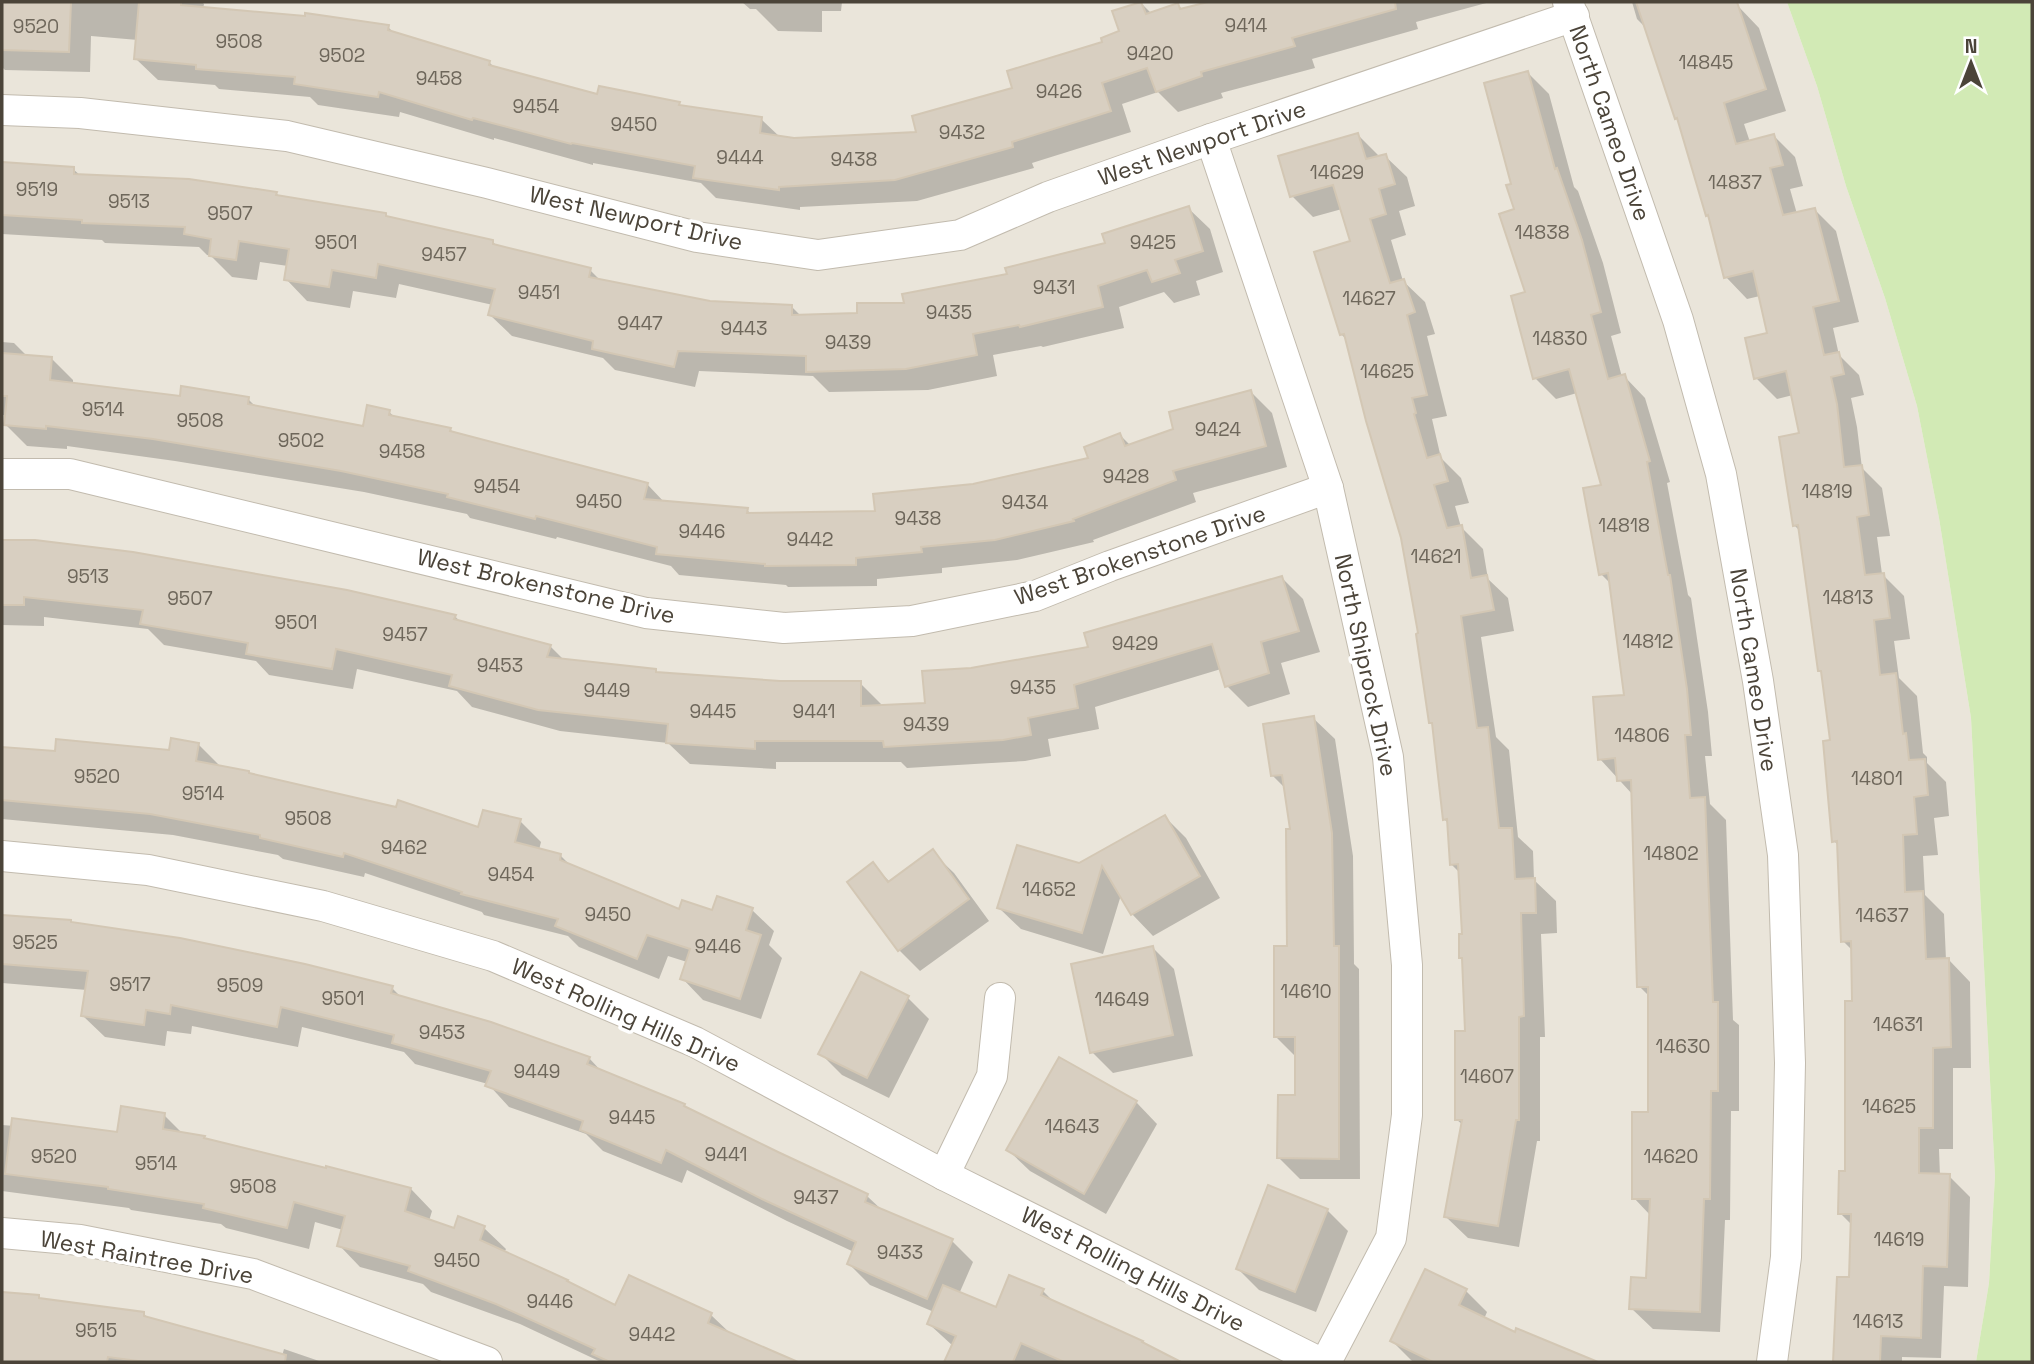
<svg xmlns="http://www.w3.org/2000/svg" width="2034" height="1364" font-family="'Space Grotesk',sans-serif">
<rect width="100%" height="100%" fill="#f6f3ec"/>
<path fill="#eae5da" d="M2 2H1787L1817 86 1846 186 1885 298 1917 406 1939 518 1971 718 1995 1176 1989 1283 1976 1362H2Z"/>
<path fill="#d2eab5" d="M1787 2H2032V1362H1976L1989 1283 1995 1176 1971 718 1939 518 1917 406 1885 298 1846 186 1817 86Z"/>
<g fill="#0003">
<path d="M2 2H202L204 4 203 9 388 27 396 35 489 62 496 69 598 97 679 104 683 108 761 119 781 138 794 140 918 133 1015 89 1104 43 1121 33 1141 3 1152 14 1178 5 1183 10 1215 2H1490L1416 22 1418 29 1312 59 1315 68 1221 93 1223 98 1178 112 1158 92 1122 104 1131 132 1032 163 1034 168 917 201 800 207V210L716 198 701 183 593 163V165L494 138V140L400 112 399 117 318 105 310 97 219 89 215 85 158 80 136 59 138 40 91 36 90 72 5 70 2 67Z"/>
<path d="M742 2H842L841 11H822V32L778 31 756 9H750Z"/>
<path d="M1632 2H1730L1732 8 1738 6 1759 28 1786 111 1744 124 1750 142 1774 136 1795 157 1803 186 1790 189 1797 214 1815 210 1836 231 1859 322 1833 328 1839 355 1859 375 1864 395 1851 398 1857 427 1862 468 1882 488 1890 536 1877 537 1882 574 1904 596 1910 639 1894 641 1899 678 1917 696 1923 753 1927 757V763L1946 782 1949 816 1934 818 1938 855 1923 856 1925 895 1944 914 1946 960H1949L1970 982 1971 1068H1953V1149H1939L1940 1176H1949L1970 1197 1968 1287 1944 1286 1941 1358 1902 1357V1362H1835L1838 1278 1851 1279 1853 1226 1840 1213 1847 1173 1853 1003V951L1843 941 1839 846 1834 841 1832 742 1823 674 1819 670 1801 532 1794 525 1802 435 1793 395 1777 399 1756 378 1769 334 1760 296 1747 299 1726 277 1711 219 1707 215 1680 122 1676 118 1647 29 1637 19Z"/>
<path d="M1528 73 1549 94 1574 187 1578 191 1603 263 1621 333 1611 336 1622 377 1624 376 1645 398 1670 482 1667 483 1688 595 1691 598 1708 712 1712 756H1705L1710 804 1726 820 1733 1020 1739 1025V1111H1731L1730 1220H1725L1720 1332 1653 1329 1631 1308 1648 1279 1651 1216 1634 1198 1650 1114V997L1639 986 1633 795 1600 759 1626 696 1611 584 1601 574 1603 486 1577 393 1556 399 1535 378 1528 293 1513 185Z"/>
<path d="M1358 135 1380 157 1385 156 1407 177 1415 206 1399 211 1406 235 1391 240 1403 281 1425 302 1435 334 1427 336 1447 416 1432 419 1441 458 1461 478 1469 503 1455 506 1461 527 1483 549 1488 579 1508 598 1514 631 1481 637 1496 737 1509 750 1518 837 1533 851 1534 880 1556 901 1557 933 1541 934 1545 1037H1540V1141H1537L1519 1247 1468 1238 1446 1217 1463 1125 1457 1120 1467 1033 1464 960 1461 957 1464 936 1460 873 1451 864 1449 824 1444 819 1434 726 1431 723 1420 635 1402 538 1347 340 1341 334 1352 242 1342 209 1313 217 1292 196Z"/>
<path d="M2 164 73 169 81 176 276 193 280 197 386 215 390 219 493 242 498 247 590 270 601 281 710 303 791 306 801 316 859 315 906 304 1009 276 1108 244 1188 208 1210 229 1223 272 1196 281 1200 295 1174 303 1164 292 1119 307 1124 328 1043 347 1041 346 993 355 997 376 928 390 829 392 813 376 699 371 695 387 615 370 603 358 512 336 490 315 493 305 399 284 396 298 353 291 350 308 307 301 286 279 288 266 260 262 257 280 232 277 211 256 207 255 199 247 105 243 102 240 2 234Z"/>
<path d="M2 342 14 343 28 357 52 359 73 380V384L181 398 248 399 257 408 364 428 389 412 396 418 450 429 455 434 647 484 665 503 747 510 751 514 877 513 974 486 1090 459 1120 435 1131 446 1175 430 1251 392 1272 413 1287 467 1193 493 1196 502 1093 540 1094 542 1017 560 942 568V573L877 579V586L788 587 786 585 679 575 671 566 557 537 556 539 470 518 467 514 364 492 175 461 67 446V449L27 446 6 425 7 415H2Z"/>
<path d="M2 542H35L455 616 461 623 550 646 565 661 655 670 659 674 780 683H860L881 704V707L926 704 972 670 1091 648 1282 578 1303 599 1320 652 1281 663 1290 694 1248 707 1227 686 1221 669 1095 707 1099 729 1048 739 1051 756 1025 761 907 768 901 762H776V769L690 764 668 743 560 731 472 707 457 691 357 669 353 689 269 675 256 661 164 645 148 629 44 617V626L2 625Z"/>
<path d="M1313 718 1335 739 1353 856 1354 964 1359 969 1360 1179H1300L1279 1158 1296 1096 1297 1058 1275 1036 1289 948 1292 831 1286 789 1273 776Z"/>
<path d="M199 745 220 766 251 776 480 829 520 821 541 842 539 850 560 855 572 867 680 911 714 912 752 910 774 931 769 945 782 958 761 1019 703 1000 682 978 687 962 668 956 659 979 579 947 568 936 484 915 482 912 365 873 364 877 283 859 278 855 173 835 2 819V749L56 753 170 752Z"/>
<path d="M1165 817 1186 838 1220 898 1153 936 1132 914 1121 895 1103 954 1021 929 999 908Z"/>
<path d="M932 852 954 873 989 921 920 971 899 950 873 865 890 882Z"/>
<path d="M2 917 70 922 392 988 402 998 589 1058 603 1073 684 1105 689 1110 867 1196 884 1212 952 1241 973 1262 959 1294 997 1309 1043 1291 1056 1304 1176 1362H953L948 1357 953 1346 929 1324 934 1312 870 1285 849 1264 854 1252 787 1221 687 1170 682 1183 603 1151 586 1134 509 1107 488 1084 415 1064 404 1052 302 1027 298 1047 192 1026 191 1034 167 1031 165 1046 105 1037 83 1016 87 990 2 983Z"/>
<path d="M1153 948 1174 969 1193 1056 1113 1073 1092 1052Z"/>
<path d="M908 998 929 1019 889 1098 842 1075 820 1053Z"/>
<path d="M1136 1102 1157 1124 1106 1214 1030 1171 1008 1150Z"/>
<path d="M164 1115 184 1135 204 1138 206 1140 411 1189 432 1211 429 1221 455 1231 459 1219 484 1228 506 1249 504 1253 616 1307 630 1277 711 1315 732 1335 764 1349 777 1362H601L520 1324 431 1292 423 1284 360 1267 339 1245 343 1230 315 1222 309 1249 226 1228 221 1224 131 1210 129 1208 2 1191V1125L118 1134Z"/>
<path d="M1327 1210 1348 1231 1316 1312 1259 1290 1238 1269Z"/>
<path d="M1466 1291 1487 1312 1484 1319 1516 1334 1517 1330 1594 1362H1413L1392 1341Z"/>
<path d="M2 1294 38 1297 42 1300 144 1314 149 1319 282 1356 284 1349 322 1362H2Z"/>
</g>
<g fill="#d8cfc1" stroke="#d3c7b4" stroke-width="2">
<path d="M2 2H71L69 52 2 50Z"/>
<path d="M139 2H181V5L305 16V13L389 25 388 30 490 61 489 65 597 94 599 86 680 102 679 105 762 117 760 133 794 138 916 132 912 116 1012 88 1007 71 1102 42 1101 38 1119 31 1112 11 1141 2 1146 14 1178 3 1180 9 1208 2H1395L1396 9 1292 38 1295 46 1201 72 1202 76 1156 92 1147 68 1102 83 1111 111 1012 142 1013 147 895 180 779 187V190L693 178 695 166 572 143 571 144 473 118 472 120 379 92 378 97 294 84 295 77 196 69V65L134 59Z"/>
<path d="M1636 2H1737L1766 89 1724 103 1736 144 1774 134 1783 165 1770 168 1783 215 1815 208 1839 301 1813 307 1824 355 1839 352 1844 374 1831 377 1837 404 1844 467 1862 465 1869 515 1857 517 1865 575 1884 573 1890 618 1874 620 1880 675 1896 673 1903 734 1906 733 1909 760 1925 759 1928 795 1914 797 1917 834 1903 835 1905 892 1923 891 1926 959 1949 958 1951 1047 1933 1048V1128H1919V1173L1950 1174 1947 1267 1923 1266 1921 1338 1881 1336 1880 1362H1833L1837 1277H1849L1851 1214H1838L1839 1171H1845V1001H1852L1851 941 1841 942 1837 841 1832 842 1823 741 1830 740 1821 671H1818L1798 525 1793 526 1779 437 1799 433 1786 371 1754 379 1745 338 1767 333 1753 271 1724 278 1708 215 1706 216 1677 118 1675 119Z"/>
<path d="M1528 71 1555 169 1557 168 1582 240 1601 312 1591 315 1608 379 1625 374 1650 461 1647 462 1668 575H1670L1687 689 1691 735H1685L1690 798 1705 797 1713 1002H1718V1091H1711L1710 1199H1704L1700 1312 1629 1309 1631 1277 1646 1278 1650 1199H1632V1112H1648V987H1637L1631 780 1617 781 1615 758 1598 760 1593 697 1624 695 1608 573 1599 575 1583 488 1601 485 1569 369 1533 379 1511 296 1525 292 1499 214 1514 209 1506 185 1511 184 1484 83Z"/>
<path d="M1358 133 1366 159 1386 154 1395 184 1379 189 1386 214 1370 219 1390 283 1404 279 1415 312 1407 315 1427 395 1412 398 1416 413 1414 414 1427 458 1440 454 1448 481 1434 485 1447 528 1462 525 1471 578 1487 575 1494 610 1461 616 1477 728 1488 727 1499 828H1512L1515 879 1535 878 1536 913H1521L1524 1016 1519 1017V1120H1516L1498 1226 1444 1217 1462 1120H1455V1031H1465L1462 958H1459V934H1462L1458 864 1450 865 1447 819 1443 820 1432 723H1429L1416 634 1418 633 1401 538 1366 421 1344 334 1340 335 1314 252 1350 241 1333 185 1290 197 1278 156Z"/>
<path d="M2 162 74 167V174L189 179 277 192 276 195 386 213V216L493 240V244L591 268 589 277 710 301 792 305V315L857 313V303H904L902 294 1007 274 1005 268 1105 243 1102 234 1189 206 1203 251 1175 260 1180 273 1152 282 1147 270 1098 286 1103 307 1020 327 1019 325 973 334 977 355 906 369 806 372V356L678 351 674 367 592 349 593 341 488 315 495 289 378 264 376 278 332 270 329 287 284 280 289 249 239 241 236 260 209 256 211 239 184 234 185 227 82 223V220L2 215Z"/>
<path d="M2 353 52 357 50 380 180 396 181 386 249 397 248 404 363 426 367 405 390 410 389 415 451 428 450 431 648 483 644 499 748 508 747 513 875 511 873 494 973 484 1088 458 1084 447 1120 433 1125 446 1173 429 1169 412 1251 390 1266 446 1173 471 1176 480 1073 519 1074 521 995 540 921 547 922 552 856 558V565L765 566V564L656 554 657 547 536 516 535 519 447 497 448 494 341 471 153 439 46 426V429L4 425 7 396H2Z"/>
<path d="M2 540H35L133 552 347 590 456 615 454 619 551 645 547 657 656 669V672L780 681H861V706L925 703 922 671 971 668 1088 647 1084 633 1282 576 1299 631 1261 642 1269 673 1225 687 1212 644 1074 685 1078 708 1028 718 1031 735 1003 740 884 747 883 741H755V749L666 743 668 724 538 710 449 686 452 675 336 649 332 669 246 654 248 643 140 624 143 610 24 597V605H2Z"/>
<path d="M1314 716 1332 833 1334 946H1339V1159L1277 1158 1278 1095H1295V1037H1274V946H1287L1286 829H1290L1282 775 1271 776 1263 724Z"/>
<path d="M171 738 199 743 196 761 249 771V773L396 807 398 800 478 827 483 810 521 819 515 842 561 854 560 860 679 909 682 900 712 910 717 896 753 908 746 930 761 935 740 999 680 979 690 949 647 935 637 959 555 926 558 919 461 894 462 892 344 853 343 857 260 838V835L150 814 2 800V747L55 751 56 739 169 750Z"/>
<path d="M1165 815 1200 876 1131 915 1102 866 1082 933 997 908 1017 845 1079 863Z"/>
<path d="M933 849 969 899 898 951 847 882 873 862 888 882Z"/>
<path d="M2 915 71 920V922L180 938 305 964 393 986 391 993 491 1022 590 1057 587 1064 685 1104 684 1106 778 1152 868 1194 865 1202 953 1239 927 1299 847 1264 856 1242 764 1200 666 1150 661 1163 580 1130 583 1121 485 1086 491 1071 392 1043 394 1035 281 1007 277 1027 171 1005 170 1014 146 1010 144 1025 81 1016 88 971 2 964Z"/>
<path d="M1153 946 1173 1035 1090 1053 1071 964Z"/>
<path d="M861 972 909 996 867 1078 818 1054Z"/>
<path d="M1059 1057 1137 1101 1084 1194 1006 1150Z"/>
<path d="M121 1106 165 1113 163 1129 205 1136 204 1138 326 1168V1166L411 1188 405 1211 454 1228 458 1216 485 1226 480 1240 568 1280 567 1281 615 1305 629 1275 712 1313 708 1323 798 1362H610L592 1354 595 1349 496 1304 408 1271 410 1266 337 1246 345 1216 294 1202 287 1228 203 1208 204 1204 108 1189V1187L5 1174 12 1118 117 1132Z"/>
<path d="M1268 1185 1328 1209 1295 1292 1236 1269Z"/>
<path d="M1425 1269 1467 1289 1459 1305 1515 1332 1516 1328 1598 1362H1433L1390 1341Z"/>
<path d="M1009 1275 1044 1289 1041 1295 1143 1341 1142 1342 1181 1362H1064L1021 1343 1013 1362H944L956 1336 927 1324 943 1285 996 1307Z"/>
<path d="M2 1292 39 1295V1298L144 1312V1316L286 1355 285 1362H146L108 1357 107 1362H2Z"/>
</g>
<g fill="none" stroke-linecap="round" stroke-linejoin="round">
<g stroke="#c2bbae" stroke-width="32">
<g id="street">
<path d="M1568 2 1678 320 1721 474 1758 681 1783 855 1790 1063 1786 1257 1772 1362"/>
<path d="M2 110 80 113 287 136 487 183 697 237 818 255 960 235 1048 197 1211 139 1574 16"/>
<path d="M1211 139 1328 488 1388 757 1407 965V1115L1391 1238 1326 1362"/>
<path d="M2 474H70L646 613 784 628 912 621 1035 596 1110 566 1328 488"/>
<path d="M2 856 148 870 323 906 493 956 695 1042 944 1175 1319 1362"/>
<path d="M944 1175 992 1076 1000 998"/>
<path d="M2 1233 80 1240 253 1274 487 1362"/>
</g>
</g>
<use href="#street" stroke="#fff" stroke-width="30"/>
</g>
<g text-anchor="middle" stroke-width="7" stroke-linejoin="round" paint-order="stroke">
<g font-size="19" fill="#6e675b">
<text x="1246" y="32">9414</text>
<text x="36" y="33">9520</text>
<text x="239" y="48">9508</text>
<text x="1150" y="60">9420</text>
<text x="342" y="62">9502</text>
<text x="1706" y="69">14845</text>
<text x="439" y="85">9458</text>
<text x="1059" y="98">9426</text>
<text x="536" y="113">9454</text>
<text x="634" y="131">9450</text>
<text x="962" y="139">9432</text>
<text x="740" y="164">9444</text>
<text x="854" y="166">9438</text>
<text x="1337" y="179">14629</text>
<text x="1735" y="189">14837</text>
<text x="37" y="196">9519</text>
<text x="129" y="208">9513</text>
<text x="230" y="220">9507</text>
<text x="1542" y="239">14838</text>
<text x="336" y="249">9501</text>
<text x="1153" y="249">9425</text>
<text x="444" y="261">9457</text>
<text x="1054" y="294">9431</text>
<text x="539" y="299">9451</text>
<text x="1369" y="305">14627</text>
<text x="949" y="319">9435</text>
<text x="640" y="330">9447</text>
<text x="744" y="335">9443</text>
<text x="1560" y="345">14830</text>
<text x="848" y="349">9439</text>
<text x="1387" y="378">14625</text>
<text x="103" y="416">9514</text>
<text x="200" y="427">9508</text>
<text x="1218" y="436">9424</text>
<text x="301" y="447">9502</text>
<text x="402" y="458">9458</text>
<text x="1126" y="483">9428</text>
<text x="497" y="493">9454</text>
<text x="1827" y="498">14819</text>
<text x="599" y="508">9450</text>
<text x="1025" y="509">9434</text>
<text x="918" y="525">9438</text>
<text x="1624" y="532">14818</text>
<text x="702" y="538">9446</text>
<text x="810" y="546">9442</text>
<text x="1436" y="563">14621</text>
<text x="88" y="583">9513</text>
<text x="1848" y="604">14813</text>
<text x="190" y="605">9507</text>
<text x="296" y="629">9501</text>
<text x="405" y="641">9457</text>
<text x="1648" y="648">14812</text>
<text x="1135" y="650">9429</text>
<text x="500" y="672">9453</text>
<text x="1033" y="694">9435</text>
<text x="607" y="697">9449</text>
<text x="713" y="718">9445</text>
<text x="814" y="718">9441</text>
<text x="926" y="731">9439</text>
<text x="1642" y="742">14806</text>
<text x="97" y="783">9520</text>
<text x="1877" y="785">14801</text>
<text x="203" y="800">9514</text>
<text x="308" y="825">9508</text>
<text x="404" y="854">9462</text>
<text x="1671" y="860">14802</text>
<text x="511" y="881">9454</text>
<text x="1049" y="896">14652</text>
<text x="608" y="921">9450</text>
<text x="1882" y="922">14637</text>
<text x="35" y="949">9525</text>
<text x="718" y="953">9446</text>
<text x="130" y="991">9517</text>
<text x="240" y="992">9509</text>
<text x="1306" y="998">14610</text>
<text x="343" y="1005">9501</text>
<text x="1122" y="1006">14649</text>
<text x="1898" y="1031">14631</text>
<text x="442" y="1039">9453</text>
<text x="1683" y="1053">14630</text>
<text x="537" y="1078">9449</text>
<text x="1487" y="1083">14607</text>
<text x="1889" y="1113">14625</text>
<text x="632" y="1124">9445</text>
<text x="1072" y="1133">14643</text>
<text x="726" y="1161">9441</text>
<text x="54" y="1163">9520</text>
<text x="1671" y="1163">14620</text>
<text x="156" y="1170">9514</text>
<text x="253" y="1193">9508</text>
<text x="816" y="1204">9437</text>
<text x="1899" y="1246">14619</text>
<text x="900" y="1259">9433</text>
<text x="457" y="1267">9450</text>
<text x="550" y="1308">9446</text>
<text x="1878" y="1328">14613</text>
<text x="96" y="1337">9515</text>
<text x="652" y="1341">9442</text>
</g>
<g font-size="23" fill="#4b4439" stroke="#fff">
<text transform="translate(1610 123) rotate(71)" y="8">North Cameo Drive</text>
<text transform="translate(1202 143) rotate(-19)" y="8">West Newport Drive</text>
<text transform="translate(636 218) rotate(13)" y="8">West Newport Drive</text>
<text transform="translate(1140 555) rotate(-19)" y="8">West Brokenstone Drive</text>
<text transform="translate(546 586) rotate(13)" y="8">West Brokenstone Drive</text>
<text transform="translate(1366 665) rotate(78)" y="8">North Shiprock Drive</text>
<text transform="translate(1754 670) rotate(81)" y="8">North Cameo Drive</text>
<text transform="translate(626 1015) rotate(24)" y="8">West Rolling Hills Drive</text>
<text transform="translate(147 1257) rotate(10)" y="8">West Raintree Drive</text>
<text transform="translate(1133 1269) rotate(27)" y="8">West Rolling Hills Drive</text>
</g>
</g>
<rect width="2034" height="1364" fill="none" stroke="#4b4439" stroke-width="7"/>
<g transform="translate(1971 63)" stroke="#ffffff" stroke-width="5" paint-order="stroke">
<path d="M0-5L12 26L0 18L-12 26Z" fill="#4b4439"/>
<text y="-10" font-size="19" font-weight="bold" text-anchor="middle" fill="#4b4439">N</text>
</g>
</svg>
